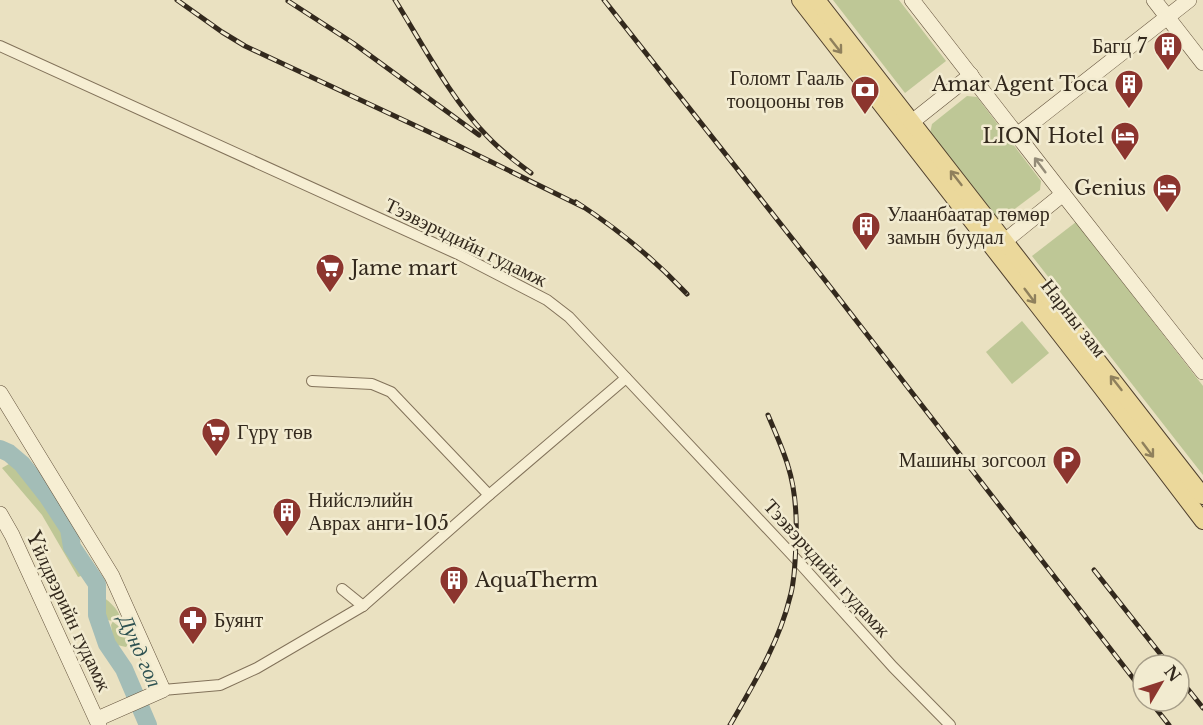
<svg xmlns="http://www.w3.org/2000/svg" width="1203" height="725" font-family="'Libre Baskerville',serif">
<rect width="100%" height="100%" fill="#eae1c1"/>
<g fill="#bec796">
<path d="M833 0H899L946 61 905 93Z"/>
<path d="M967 96 977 97 1041 181 1040 190 1004 217 996 216 930 133 932 124Z"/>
<path d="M1076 222 1203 386V475L1032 256Z"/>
<path d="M1022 321 1049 353 1012 384 986 352Z"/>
<path d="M14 461 60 522 84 575 78 577 42 515 2 468Z"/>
<path d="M103 597C110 602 118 609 120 617L116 622H113C120 627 128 634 130 642L126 647 117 645 113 639 111 625 113 621 107 620 103 613 101 599Z"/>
</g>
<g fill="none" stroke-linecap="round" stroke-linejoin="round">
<path stroke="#a3bdb7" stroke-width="18" d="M0 449 9 453 22 464 48 497 69 529 72 547 97 584V615L107 644 124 669 148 725"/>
<g stroke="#82725a" stroke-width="12">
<g id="street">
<path d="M0 46 460 255 547 300 569 317 795 558 893 667 950 725"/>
<path d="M312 381 372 384 391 392 489 495"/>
<path d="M342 589 363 606"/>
<path d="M163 690 220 685 257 668 363 606 489 495 626 378"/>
</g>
</g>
<g stroke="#64533d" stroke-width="16">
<g id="secondary">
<path d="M912 0 1063 194 1203 372"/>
<path d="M1154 0 1203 63"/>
<path d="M903 129 971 75"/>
<path d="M1017 135 1189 0"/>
<path d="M995 249 1063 194"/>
<path d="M0 393 112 576 163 690 97 719"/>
<path d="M0 514 12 535 99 725"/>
</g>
</g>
<g stroke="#50402e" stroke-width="18">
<g id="primary">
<path d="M800 0 1101 387 1203 521"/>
<path d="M817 0 1203 496"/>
</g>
</g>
<use href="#street" stroke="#f6eed3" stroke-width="10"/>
<use href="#secondary" stroke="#f6eed3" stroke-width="15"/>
<use href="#primary" stroke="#ebd89b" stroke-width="16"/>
<g stroke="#33291d" stroke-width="5">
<g id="rail">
<path d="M177 0 222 32 245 46 459 146 583 207"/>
<path d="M395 0C423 45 451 99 488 137 501 151 516 162 531 173"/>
<path d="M604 0 824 279 1143 691"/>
<path d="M288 1 353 43 479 135"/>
<path d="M576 202C618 229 653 258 687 294"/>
<path d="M1094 570 1169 665"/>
<path d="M1179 678 1203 708"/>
<path d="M1150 701 1169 725"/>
<path d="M730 725C753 685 779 643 790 597 795 580 795 561 796 543 797 517 796 491 788 466 783 449 775 432 768 415"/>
</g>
</g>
<use href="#rail" stroke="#f2ebd0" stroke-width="3" stroke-dasharray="9" stroke-linecap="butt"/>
</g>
<defs><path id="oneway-shaft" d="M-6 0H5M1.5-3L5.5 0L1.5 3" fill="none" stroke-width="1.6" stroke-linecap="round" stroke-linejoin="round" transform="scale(1.5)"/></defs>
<g stroke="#8f805c">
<use href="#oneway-shaft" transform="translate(836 46) rotate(52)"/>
<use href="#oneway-shaft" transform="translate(956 178) rotate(-128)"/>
<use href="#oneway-shaft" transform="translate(1030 296) rotate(53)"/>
<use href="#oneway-shaft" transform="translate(1116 383) rotate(-128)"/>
<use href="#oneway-shaft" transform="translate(1148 450) rotate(53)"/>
</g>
<use stroke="#948c78" href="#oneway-shaft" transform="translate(1040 165) rotate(-127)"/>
<defs>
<g id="building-pin" transform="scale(1.5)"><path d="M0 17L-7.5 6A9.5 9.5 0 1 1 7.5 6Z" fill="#8c352e" stroke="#f2ebd0"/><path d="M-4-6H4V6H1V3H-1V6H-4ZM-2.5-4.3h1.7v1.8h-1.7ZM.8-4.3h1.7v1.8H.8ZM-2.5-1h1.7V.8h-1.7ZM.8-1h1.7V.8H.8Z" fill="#fff"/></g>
<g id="bank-pin" transform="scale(1.5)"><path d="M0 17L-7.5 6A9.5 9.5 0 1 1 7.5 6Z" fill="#8c352e" stroke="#f2ebd0"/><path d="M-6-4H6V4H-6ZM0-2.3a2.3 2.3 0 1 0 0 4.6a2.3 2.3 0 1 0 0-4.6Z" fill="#fff"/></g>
<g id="hotel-pin" transform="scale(1.5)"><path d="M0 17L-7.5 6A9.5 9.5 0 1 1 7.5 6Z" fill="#8c352e" stroke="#f2ebd0"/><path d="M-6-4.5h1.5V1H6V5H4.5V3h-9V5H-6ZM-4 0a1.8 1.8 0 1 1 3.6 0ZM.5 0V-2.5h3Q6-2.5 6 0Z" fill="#fff"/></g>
<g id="supermarket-pin" transform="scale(1.5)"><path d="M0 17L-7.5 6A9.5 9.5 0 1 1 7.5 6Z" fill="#8c352e" stroke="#f2ebd0"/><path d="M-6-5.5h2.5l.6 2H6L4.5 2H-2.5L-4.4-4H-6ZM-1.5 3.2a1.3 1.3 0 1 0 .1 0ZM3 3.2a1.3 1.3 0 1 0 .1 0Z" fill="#fff"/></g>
<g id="parking-pin" transform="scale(1.5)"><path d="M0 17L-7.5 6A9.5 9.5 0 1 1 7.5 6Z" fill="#8c352e" stroke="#f2ebd0"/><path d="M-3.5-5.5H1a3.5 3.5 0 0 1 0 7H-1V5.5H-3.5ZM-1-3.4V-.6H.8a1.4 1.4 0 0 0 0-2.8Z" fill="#fff"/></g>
<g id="pharmacy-pin" transform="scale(1.5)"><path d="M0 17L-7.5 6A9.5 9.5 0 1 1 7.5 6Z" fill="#8c352e" stroke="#f2ebd0"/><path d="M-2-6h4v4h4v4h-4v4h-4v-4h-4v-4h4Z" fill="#fff"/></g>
</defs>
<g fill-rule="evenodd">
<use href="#building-pin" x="1168" y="46"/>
<use href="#building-pin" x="1129" y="84"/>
<use href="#bank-pin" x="865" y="90"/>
<use href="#hotel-pin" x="1125" y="136"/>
<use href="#hotel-pin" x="1167" y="188"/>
<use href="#building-pin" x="866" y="226"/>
<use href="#supermarket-pin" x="330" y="268"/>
<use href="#supermarket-pin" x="216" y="432"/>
<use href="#parking-pin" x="1067" y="460"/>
<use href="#building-pin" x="287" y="512"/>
<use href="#building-pin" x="454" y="580"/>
<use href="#pharmacy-pin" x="193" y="620"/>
</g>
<g text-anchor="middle" stroke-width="5" stroke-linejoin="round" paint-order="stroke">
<g font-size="20" fill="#33291d" stroke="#f2ebd0" text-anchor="end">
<text x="1147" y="53">Багц 7</text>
<text x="844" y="85">Голомт Гааль<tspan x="844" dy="23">тооцооны төв</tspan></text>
<text x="1108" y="91">Amar Agent Toca</text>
<text x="1104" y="143">LION Hotel</text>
<text x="1146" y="195">Genius</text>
<text x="887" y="221" text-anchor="start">Улаанбаатар төмөр<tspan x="887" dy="23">замын буудал</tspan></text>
<text x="351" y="275" text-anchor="start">Jame mart</text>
<text x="237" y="439" text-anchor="start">Гүрү төв</text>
<text x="1046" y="467">Машины зогсоол</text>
<text x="308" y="507" text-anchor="start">Нийслэлийн<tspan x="308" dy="23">Аврах анги-105</tspan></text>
<text x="475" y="587" text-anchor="start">AquaTherm</text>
<text x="214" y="627" text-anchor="start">Буянт</text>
</g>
<g font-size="20" fill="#33291d" stroke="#f2ebd0">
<text transform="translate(466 242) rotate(26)" y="7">Тээвэрчдийн гудамж</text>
<text transform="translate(1074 318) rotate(52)" y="7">Нарны зам</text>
<text transform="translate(827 568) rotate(48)" y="7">Тээвэрчдийн гудамж</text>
<text transform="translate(69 611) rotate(65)" y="7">Yйлдвэрийн гудамж</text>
</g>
<g font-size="21" font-style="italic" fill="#2d5151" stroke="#f2ebd0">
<text transform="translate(140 651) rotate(66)" y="7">Дунд гол</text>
</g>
</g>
<g transform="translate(1161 683) rotate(51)"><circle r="28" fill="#f2ebd0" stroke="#a69d88" stroke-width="1.5"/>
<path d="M0-4.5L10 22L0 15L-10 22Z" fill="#8c352e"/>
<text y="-9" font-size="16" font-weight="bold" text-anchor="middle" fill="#33291d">N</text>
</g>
</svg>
